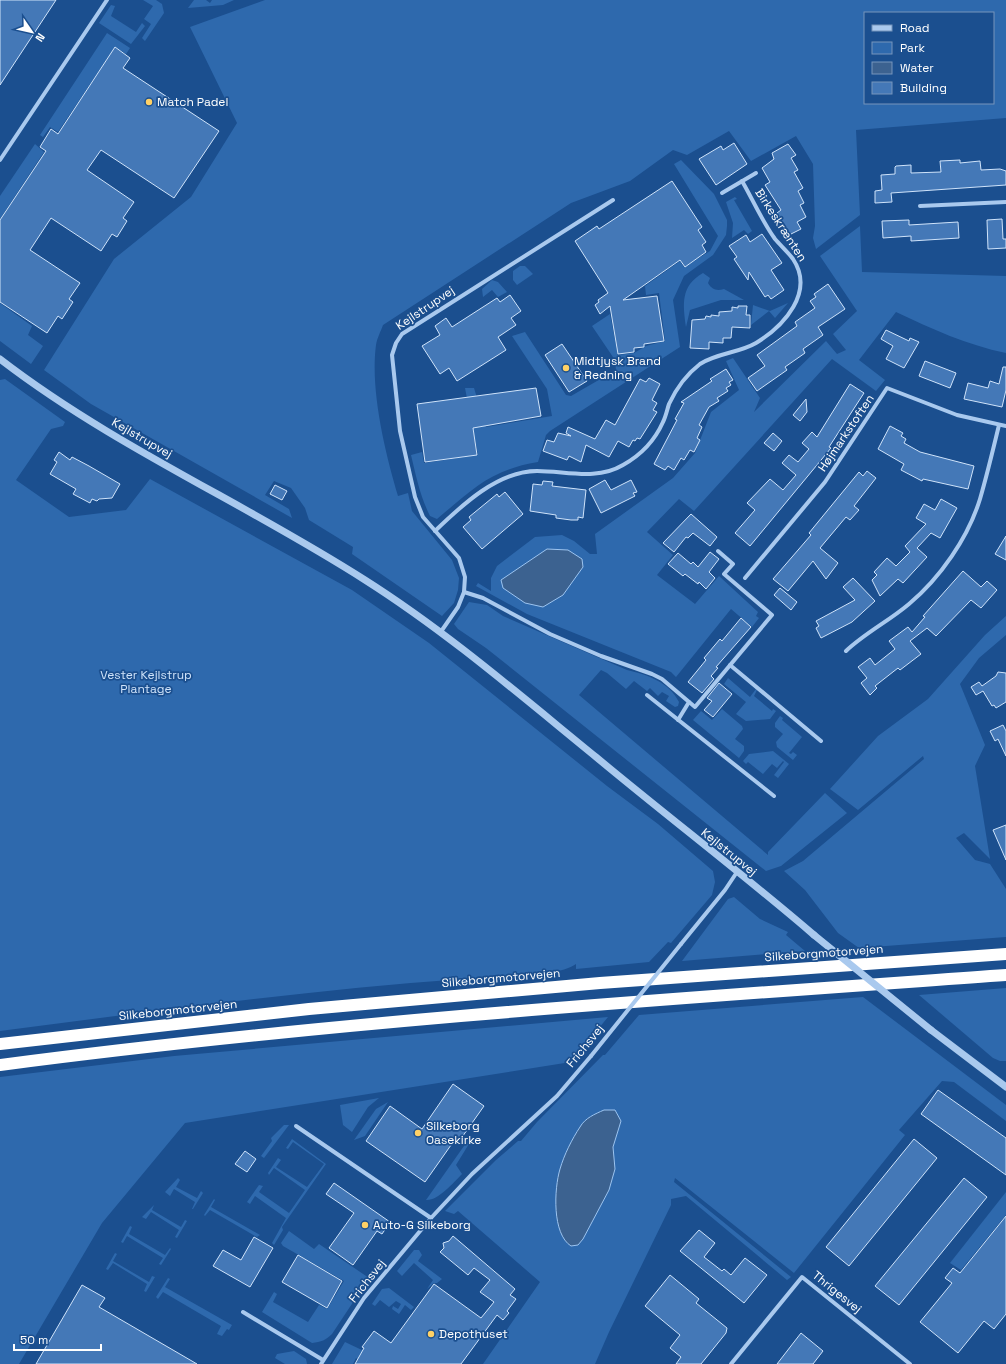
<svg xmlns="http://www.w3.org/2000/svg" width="1006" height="1364" font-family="'Space Grotesk',sans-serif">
<rect width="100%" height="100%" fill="#1b4f8f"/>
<g fill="#2e69ad" fill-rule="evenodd">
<path d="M143 0H156L162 4 164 13 145 41 142 38 151 24 144 19 153 6Z"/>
<path d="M194 0H206L210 3 212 0H234L223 5 188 8Z"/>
<path d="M265 0H1006V118L856 130 860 215 816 249 813 238 815 226 813 164 796 136 751 161 729 131 687 155 673 150 630 181 571 203 383 325C381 331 377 338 376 345 370 390 385 452 398 496L408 493 412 511 452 560 459 578 458 590 454 603 442 616 352 554 353 547 309 520 305 508 291 488 274 481 265 495 289 509 292 518 91 404 44 370 114 259 191 197 237 123 190 27ZM865 13H993V103H865Z"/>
<path d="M111 5 115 6 111 16 136 32 142 23 145 26 131 44 99 23Z"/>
<path d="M107 33 130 48 126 54 115 47 58 132 50 127 43 137 40 135Z"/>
<path d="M35 144 44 152 0 219V196Z"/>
<path d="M681 160 714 194 727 220V226L726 235 713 255 684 276 673 300 680 347 550 431 546 435 538 462C490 470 473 489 437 519L430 516C420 496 416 476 411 455L422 452 424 463 478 455 465 388H474L486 427 552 416 547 389 512 336 525 332 566 395 571 396 616 370 615 360 592 326 610 314 618 355 634 353 646 346 665 341 659 293 646 295 645 286 680 261 684 267 710 251 718 236 674 164Z"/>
<path d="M735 197 737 199 734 200 752 231 748 234 744 230 732 238 733 223 726 202Z"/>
<path d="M860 226 862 272 1006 276V353C967 345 932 329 896 312L859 360 885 380 876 391 832 359 694 511 679 499 647 532 673 555 657 575 695 604 719 576 758 612 756 616 759 618 752 627 731 609 676 677 671 672 527 614 476 586 478 583 491 591V578L497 566 535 537 562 535 574 541 590 554H597L595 534 673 478 695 453 711 412 739 390 726 361 733 358 760 398 754 412 826 341 837 354 846 350 833 334 857 311 820 256Z"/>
<path d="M520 266H525L533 274 517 285 513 280V271Z"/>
<path d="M703 273 710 278 708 283C712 290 717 291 724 289L744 300H721L690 310 686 327C683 305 680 286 703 273Z"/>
<path d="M492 280 498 282 507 292 498 297 492 290 483 297 482 289Z"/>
<path d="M0 303 32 326 28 335 43 346 31 364 0 341Z"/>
<path d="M788 303 775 318 769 311 751 325 753 305 770 311Z"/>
<path d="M5 379 65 422 63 426 51 429 16 480 69 517 126 510 150 479 352 590 429 643 607 786 658 824 713 871 715 882 712 895 671 943 668 942 649 962 576 969V964C556 978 490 977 463 979 308 990 154 1011 0 1031V380Z"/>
<path d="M469 602 487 605 503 616 627 670C648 675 669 682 679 702L678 706 675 707 666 701 669 696 662 692 658 696 650 688 647 691 634 681 626 689 607 673 601 670 579 695 768 855V852L825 793 847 813 781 866 766 871 486 648 458 629 454 624Z"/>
<path d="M1006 616V635L979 658 960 684 985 745 975 766 990 859 964 833 956 838 975 860 990 864 1006 889V937L859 948 838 933 805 890 784 871 803 861 924 759 923 756 858 810 830 789 878 736 928 699 985 635Z"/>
<path d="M728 678 750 697 756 689 757 690 754 696 772 711 773 709 776 711 770 719 746 721 736 714 746 702 724 684Z"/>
<path d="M722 709 742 726 743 729 735 739 744 746V751L739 758 693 720 701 711 712 720Z"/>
<path d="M780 716 783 718 782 720 802 737 789 753 791 754 793 752 797 755 793 760 777 747 776 742 783 734 775 727V723Z"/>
<path d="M773 751 789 764 778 778 774 775 784 762 783 761 777 768 772 764 763 774 748 762 746 764 743 761 749 754Z"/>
<path d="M734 897 760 919 788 932 786 935 805 951 682 961 728 899Z"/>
<path d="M1006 988V1061H1000L993 1058 919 995Z"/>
<path d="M863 997 1006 1105V1121L954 1082 942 1081 899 1130 905 1135 794 1273 675 1178 674 1182 791 1277 787 1280 686 1196 671 1199V1205L609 1332 595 1364H483L540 1282 458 1211 454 1214 445 1211 496 1160 518 1141H521L537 1122 603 1055H605L639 1015Z"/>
<path d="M608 1017 571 1062 185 1123 102 1223 19 1364H0V1077L174 1056Z"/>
<path d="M379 1098 368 1107 352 1132 343 1125 340 1105Z"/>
<path d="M388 1102 365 1136 354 1140 376 1109Z"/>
<path d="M284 1125H289L264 1158 261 1156 272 1141 271 1138Z"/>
<path d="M471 1136 472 1139 456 1165 462 1174C453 1183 438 1201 426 1200Z"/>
<path d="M292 1139 326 1164 282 1227 283 1230 274 1245 272 1243 286 1218 255 1196 250 1204 247 1202 259 1185 263 1186 259 1192 289 1213 305 1190 274 1168 269 1175 268 1173 278 1158 281 1160 276 1167 307 1187 324 1164 293 1142 288 1149 286 1148Z"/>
<path d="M178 1178 180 1180 176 1187 197 1198 201 1191 203 1193 193 1209H192L195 1202 174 1189 170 1196 165 1192Z"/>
<path d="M1006 1192V1215L961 1270 950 1263Z"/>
<path d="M214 1199 215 1200 211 1207 260 1235 257 1237 210 1210 205 1216 204 1215Z"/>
<path d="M154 1205 152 1210 181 1227 185 1220 187 1221 177 1238 175 1237 179 1230 151 1212 146 1219 142 1217Z"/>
<path d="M130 1226 132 1227 129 1234 165 1255 170 1248 171 1249 161 1265 159 1264 163 1258 127 1236 123 1243 121 1242Z"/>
<path d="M289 1231 314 1249 319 1244 369 1278 332 1334C326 1340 321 1342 312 1343L262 1312 274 1292 277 1294 273 1302 308 1322 319 1305 327 1309 344 1281 283 1246 281 1243Z"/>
<path d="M414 1250H419L422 1255 418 1261 442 1279 437 1283H434L427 1289 433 1280 414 1263 402 1276 397 1271Z"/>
<path d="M115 1253 117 1254 113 1261 149 1282 152 1276 155 1277 146 1292 144 1291 147 1284 113 1263 108 1270 106 1269Z"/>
<path d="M168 1278 170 1279 165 1287 232 1325 229 1330 227 1329 222 1336 217 1334 221 1326 163 1292 158 1299 156 1297Z"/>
<path d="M389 1288 414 1307 411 1310 405 1305 399 1314 392 1309 393 1306 398 1309 401 1304 396 1301 389 1307 380 1300 375 1306 372 1304 382 1289Z"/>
<path d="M345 1342 364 1351 365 1364 356 1358 353 1364H332Z"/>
<path d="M294 1351 306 1359 307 1364H285L275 1358 277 1354Z"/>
</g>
<g fill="#3c6290" stroke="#9cc4f0">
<path d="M547 549 568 550 582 559 583 567 563 595 543 607 525 603 503 588 501 580Z"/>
<path d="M604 1110H615L621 1121 613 1147 615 1169 609 1190 583 1239 578 1245 571 1246C552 1234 554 1189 560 1169 564 1155 572 1139 580 1127 585 1118 595 1114 604 1110Z"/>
</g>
<g fill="#4478b7" stroke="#cfe3fa">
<path d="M0 0H56L0 85Z"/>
<path d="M115 47 130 58 123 68 219 131 174 198 101 150 87 170 134 202 123 218 127 221 117 237 112 234 101 251 51 218 30 250 80 283 69 299 73 302 62 319 58 316 47 333 0 302V220L46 151 40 147 51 129 58 134Z"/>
<path d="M734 143 747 164 716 185 699 159 721 146 723 150Z"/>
<path d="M788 144 796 155 791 158 798 170 794 172 803 188 798 191 804 203 800 205 806 217 797 222 801 229 789 235 777 213 781 210 765 185 770 182 762 168 774 159 772 153Z"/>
<path d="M960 160V163L980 161 981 170 1000 169 1006 171V185L891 193 892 202 875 203V191L882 190 881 175 895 174V167L896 166 911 165V173L941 172 940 161Z"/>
<path d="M672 181 702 227 698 230 706 242 702 245 706 252 685 267 680 260 623 300 657 296 664 341 644 344V347L634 348V352L618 354 610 306 600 314 595 305 599 302 598 300 608 293 575 241 597 226 599 229Z"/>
<path d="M1002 219 1003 239H1006V248L988 249 987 220Z"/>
<path d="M909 220V225L958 222 959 238 911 241V236L883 238 882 221Z"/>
<path d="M762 234 782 263 771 270 784 290 771 299 768 295 765 297 749 272 748 280 734 259 737 257 729 246 746 235 750 242Z"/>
<path d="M828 284 845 309 818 327 823 335 803 349 805 353 785 367 787 370 757 391 748 378 765 366 757 355 797 326 795 322 815 308 810 301 816 297 814 294Z"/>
<path d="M510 295 521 311 511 318 516 325 498 337 506 350 457 381 449 368 440 374 422 346 440 335 435 326 446 318 452 327 497 298 500 302Z"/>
<path d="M738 306H747L746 315H750V328L732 327 731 338H723V343L709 342V349L690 348 692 320 705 319 706 316 711 317V315L719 316V312L732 311V307L738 308Z"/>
<path d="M886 330 909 341 910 338 919 342 904 368 886 359 893 346 881 339Z"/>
<path d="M562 344 587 381 569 392 545 355Z"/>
<path d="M925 361 956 373 950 388 919 376Z"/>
<path d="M1003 367H1006V390L1002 407 964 399 968 383 988 388 990 381 999 384Z"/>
<path d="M726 369 733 380 729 382 731 385 726 388 728 391 717 398 719 401 709 407 699 425 702 427 697 438 700 440 694 452 690 450 684 460 681 458 674 470 668 466 665 470 654 464 677 420 675 419 684 403 681 402 712 381 710 379Z"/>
<path d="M649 378 660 384 652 400 657 403 653 410 657 412 640 439 637 438 635 441 633 440 629 447 618 441 609 457 586 445 581 462 569 456 567 460 543 451 547 440 554 442 558 433 571 436 566 433 568 427 595 439 606 420 615 425 640 379 646 382Z"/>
<path d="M850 384 864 393 829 447 831 448 750 546 735 533 755 510 747 503 770 479 783 490 796 475 782 463 789 455 798 462 809 449 802 443 812 432 817 437Z"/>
<path d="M536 388 541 416 473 428 477 455 425 462 417 404Z"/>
<path d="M806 399 807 412 800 421 793 415Z"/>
<path d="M890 426 903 433 901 436 906 439 904 443 920 452 974 466 968 489 923 479 922 481 901 470 904 464 878 449Z"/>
<path d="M773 433 782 441 774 451 764 443Z"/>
<path d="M59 452 70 460 72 457 89 466 120 484 112 498 99 499 97 501 92 499 90 503 73 494 76 489 50 474 57 462 54 460Z"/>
<path d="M867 471 876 478 854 506 859 510 850 520 846 517 820 548 838 563 826 579 813 561 788 591 773 579 811 535 809 533 859 472 863 476Z"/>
<path d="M605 480 611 490 631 480 637 492 633 493 635 496 601 513 589 489Z"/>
<path d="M543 481 553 482 552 486 586 490 583 518 578 517V520H571L556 518V515L530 511 533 484 542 485Z"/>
<path d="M275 485 287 491 282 500 270 494Z"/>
<path d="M505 492 523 514 482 549 463 527 471 520 469 517 497 494 499 497Z"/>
<path d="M941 499 957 508 940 538 931 533 917 548 927 557 903 583 898 579 880 596 872 580 877 575 874 572 887 558 896 566 910 552 905 546 926 524 916 518 924 504 935 510Z"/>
<path d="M691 514 717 537 710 546 693 533 688 538 686 537 674 552 663 543Z"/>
<path d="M1006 536V560L995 554Z"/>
<path d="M710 552 719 559 709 572 715 578 706 589 699 582 698 584 685 574 683 576 668 564 678 553 691 564 693 562 698 567Z"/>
<path d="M963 571 981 587 987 581 997 590 981 608 971 600 936 636 927 628 910 641 921 654 900 670 898 668 875 686 877 688 870 695 861 683 867 678 858 667 870 658 875 665 895 649 889 641 908 627 912 632 925 617 923 616Z"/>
<path d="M853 578 875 601 852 622 821 638 816 628 819 626 816 621 855 600 843 587Z"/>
<path d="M780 588 797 602 791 610 774 595Z"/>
<path d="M741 618 751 627 716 667 718 668 711 676 714 679 702 693 688 682 706 660 704 658 720 639 722 641Z"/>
<path d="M998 672 1006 673V702L996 708 994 705 992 706 983 691 976 695 971 687 979 682 982 686 996 676Z"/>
<path d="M719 683 732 694 713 717 704 710 712 701 707 698Z"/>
<path d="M1003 725 1006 731V756L998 739 995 741 990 731Z"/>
<path d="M1006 825V860L993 830Z"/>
<path d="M453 1084 484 1106 460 1140 456 1138 425 1182 366 1141 390 1106 422 1129Z"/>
<path d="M938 1090 1006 1138V1175L921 1114Z"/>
<path d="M914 1139 937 1158 849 1266 826 1247Z"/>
<path d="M245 1151 256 1159 247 1172 235 1164Z"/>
<path d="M964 1178 987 1197 899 1305 875 1286Z"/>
<path d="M334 1183 390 1222 382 1234 377 1231 353 1265 329 1248 354 1213 326 1194Z"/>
<path d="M1006 1216V1314L994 1329 984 1321 958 1353 920 1322 952 1283 945 1278 953 1268 960 1273Z"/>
<path d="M699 1230 715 1243 704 1257 722 1271 724 1269 731 1275 745 1258 767 1275 744 1303 680 1251Z"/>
<path d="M453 1236 515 1289 510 1295 516 1299 507 1311 509 1313 503 1320 497 1315 461 1364H355L364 1348 362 1347 374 1331 391 1343 434 1284 481 1318 494 1302 480 1292 490 1280 474 1268 468 1275 440 1252 444 1248 443 1243 449 1241Z"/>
<path d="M254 1237 273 1248 250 1287 213 1266 223 1250 241 1260Z"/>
<path d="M298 1255 342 1281 327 1308 282 1282Z"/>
<path d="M670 1275 699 1299 696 1303 727 1328 726 1333 701 1364H676L681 1357 670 1348 680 1335 645 1306Z"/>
<path d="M82 1285 105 1298 99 1307 197 1364H36Z"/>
<path d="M801 1333 823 1351 813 1364H777Z"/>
</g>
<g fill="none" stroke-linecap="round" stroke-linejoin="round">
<g stroke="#a9c9ee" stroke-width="4">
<path d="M0 160 107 0"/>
<path d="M722 193 756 173"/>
<path d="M920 206 1006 202"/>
<path d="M435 531C462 505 498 471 537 471 566 471 596 481 623 465 641 455 655 440 663 422 666 416 667 410 669 404 676 389 687 374 700 364 717 353 739 353 756 343 784 326 815 292 793 259 788 252 781 246 775 239 762 221 753 200 742 181"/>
<path d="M745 578 825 482 887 388 957 415 1006 426"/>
<path d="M464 592 483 598 550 634 601 656 652 674 662 679 695 707 772 615 724 574 733 564 718 551"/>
<path d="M440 633 458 607 464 592 465 577 459 558 423 517 415 497 400 431 392 355 396 343 402 334 613 200"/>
<path d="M846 651C865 633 889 621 909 604 940 578 968 538 980 499 987 475 993 450 999 425"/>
<path d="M730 665 821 741"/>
<path d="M647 695 774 796"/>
<path d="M678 720 689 702"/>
<path d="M681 944 725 890 737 872"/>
<path d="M296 1126 431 1218"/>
<path d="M243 1312 323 1360"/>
<path d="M321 1364 364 1298 431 1218 472 1174 557 1096 591 1056"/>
<path d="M731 1364 802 1277 910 1364"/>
</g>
<g stroke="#a9c9ee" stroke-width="7">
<path d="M0 359C113 446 245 503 365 580 447 632 521 696 596 757 668 817 743 874 814 935"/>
<path d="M931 1030 1006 1087"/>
</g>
<g stroke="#fff" stroke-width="12">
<path d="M0 1044 309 1009 600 983 1006 954"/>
<path d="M0 1065C334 1021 670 999 1006 975"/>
</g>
<path stroke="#a9c9ee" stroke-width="4" d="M591 1056 681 944"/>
<path stroke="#a9c9ee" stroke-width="7" d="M814 935 931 1030"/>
</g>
<g fill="#ffd166" stroke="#1b4f8f" stroke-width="1.5">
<circle cx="149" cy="102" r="4"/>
<circle cx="566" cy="368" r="4"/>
<circle cx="418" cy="1133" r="4"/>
<circle cx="365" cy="1225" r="4"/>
<circle cx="431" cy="1334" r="4"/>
</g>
<g text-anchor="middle" stroke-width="3.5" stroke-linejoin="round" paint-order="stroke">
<g font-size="12" fill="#fff" stroke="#1b4f8f" text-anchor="start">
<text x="157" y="106">Match Padel</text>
<text x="574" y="365">Midtjysk Brand<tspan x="574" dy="14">&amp; Redning</tspan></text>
<text x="426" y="1130">Silkeborg<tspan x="426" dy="14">Oasekirke</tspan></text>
<text x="373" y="1229">Auto-G Silkeborg</text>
<text x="439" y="1338">Depothuset</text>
</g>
<g font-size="12" fill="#fff" stroke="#1b4f8f">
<text transform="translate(781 225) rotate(57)" y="4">Birkeskrænten</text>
<text transform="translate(425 308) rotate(-34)" y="4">Kejlstrupvej</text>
<text transform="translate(846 433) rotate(-56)" y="4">Højmarkstoften</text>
<text transform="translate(142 438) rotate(30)" y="4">Kejlstrupvej</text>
<text transform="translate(729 852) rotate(39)" y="4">Kejlstrupvej</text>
<text transform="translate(824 953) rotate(-4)" y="4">Silkeborgmotorvejen</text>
<text transform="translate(501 978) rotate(-5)" y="4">Silkeborgmotorvejen</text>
<text transform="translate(178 1010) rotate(-6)" y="4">Silkeborgmotorvejen</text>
<text transform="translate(585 1046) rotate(-51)" y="4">Frichsvej</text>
<text transform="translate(367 1281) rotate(-52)" y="4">Frichsvej</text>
<text transform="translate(837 1292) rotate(39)" y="4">Thrigesvej</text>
</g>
<g font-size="12" fill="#cfe3fa" stroke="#1b4f8f">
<text x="146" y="679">Vester Kejlstrup<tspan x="146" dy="14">Plantage</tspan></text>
</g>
</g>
<rect x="864" y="12" width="130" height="92" fill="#1b4f8f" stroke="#7695bc"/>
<rect x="872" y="25" width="20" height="6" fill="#a9c9ee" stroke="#7695bc"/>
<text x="900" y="32" font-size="12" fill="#ffffff">Road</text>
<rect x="872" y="42" width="20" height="12" fill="#2e69ad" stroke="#7695bc"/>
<text x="900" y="52" font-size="12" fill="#ffffff">Park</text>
<rect x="872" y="62" width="20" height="12" fill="#3c6290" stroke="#7695bc"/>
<text x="900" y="72" font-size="12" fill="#ffffff">Water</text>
<rect x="872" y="82" width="20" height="12" fill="#4478b7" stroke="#7695bc"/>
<text x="900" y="92" font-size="12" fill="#ffffff">Building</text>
<g transform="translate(32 32) rotate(124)" stroke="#1b4f8f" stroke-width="3" paint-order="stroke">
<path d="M0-3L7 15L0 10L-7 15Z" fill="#ffffff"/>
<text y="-6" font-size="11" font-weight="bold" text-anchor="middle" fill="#ffffff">N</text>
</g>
<path d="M14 1344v6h87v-6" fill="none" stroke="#ffffff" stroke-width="2"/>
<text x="20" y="1344" font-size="12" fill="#ffffff" stroke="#1b4f8f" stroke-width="3" paint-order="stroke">50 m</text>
</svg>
